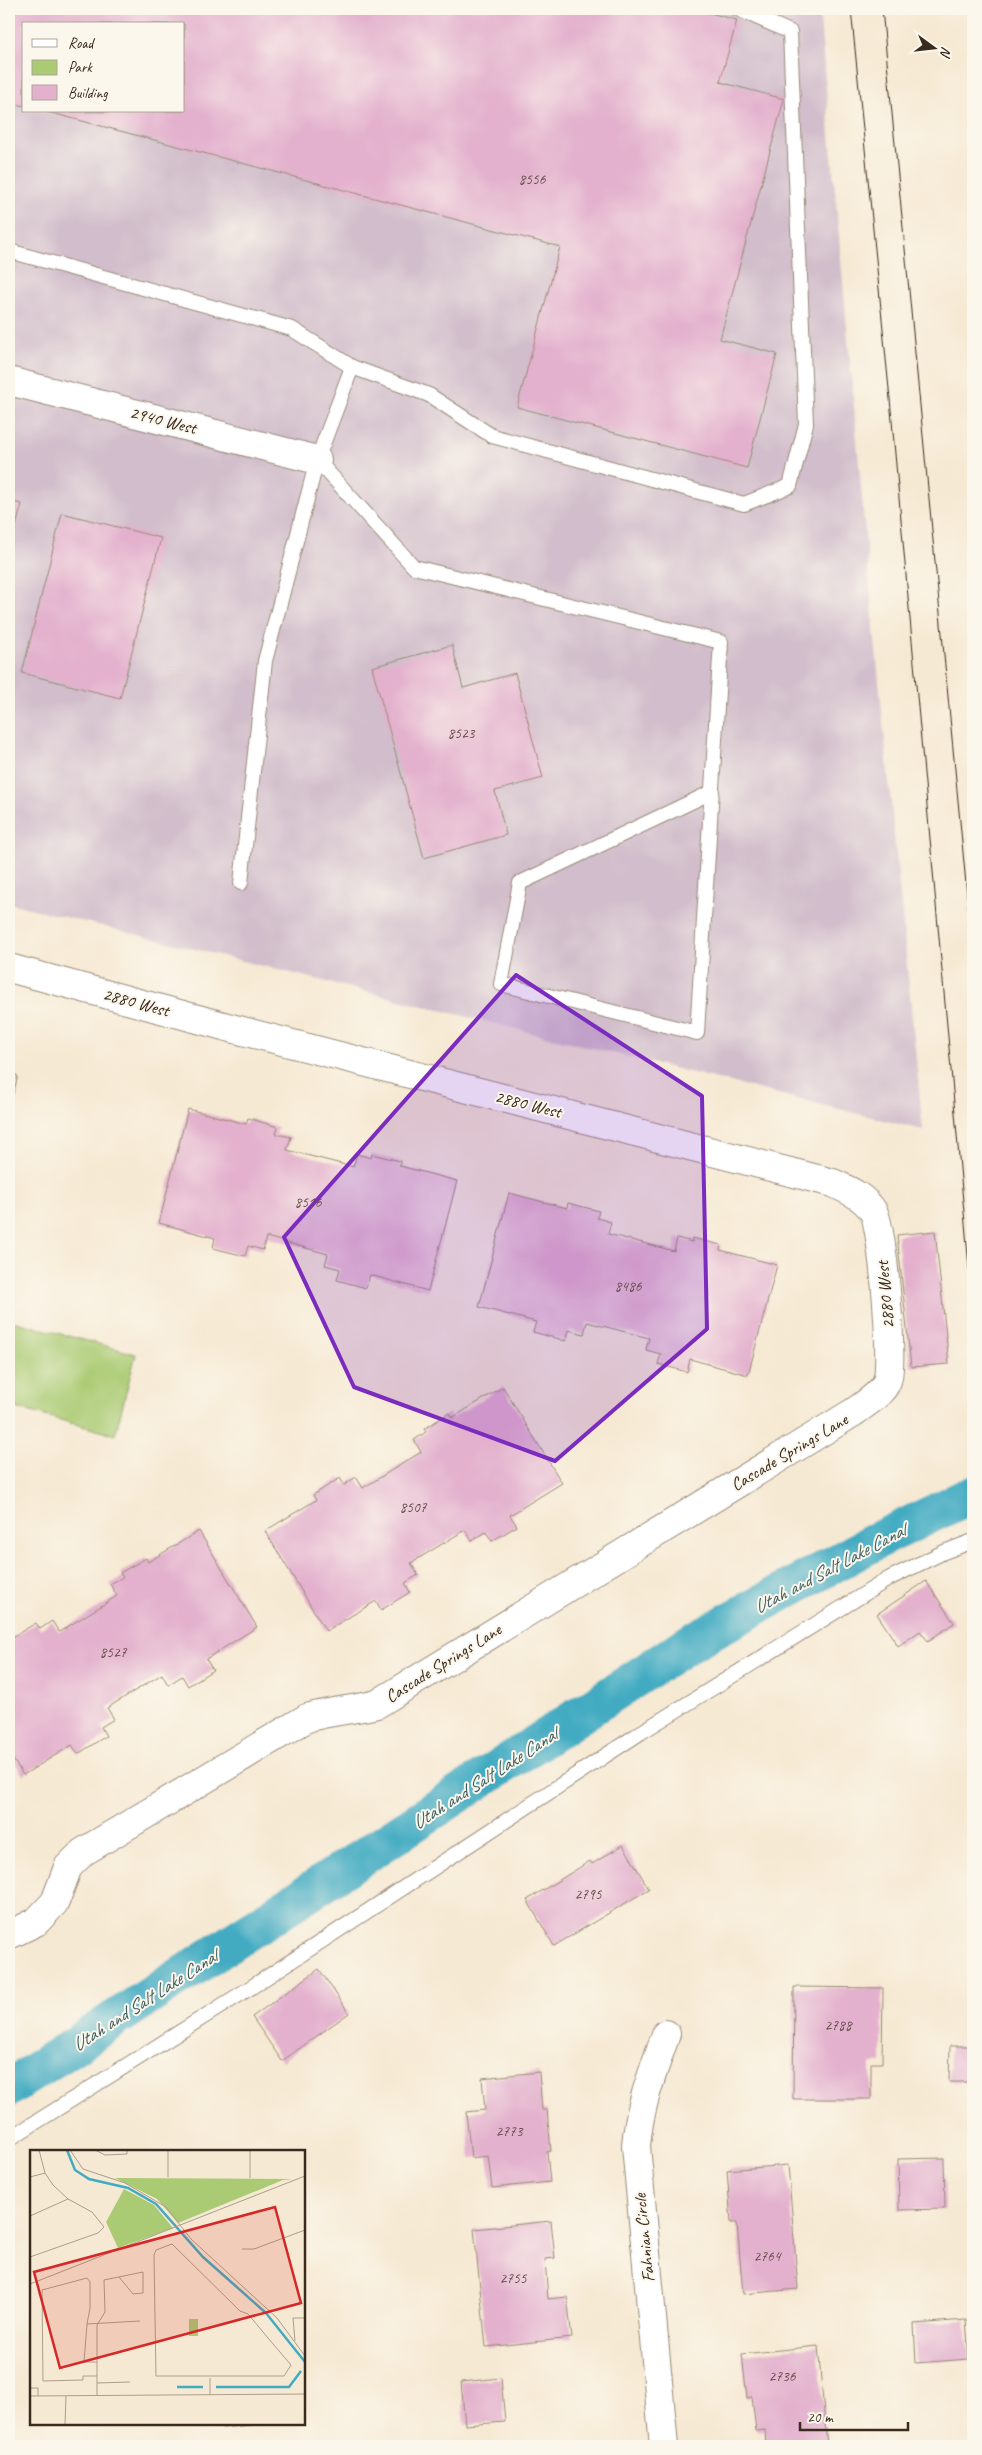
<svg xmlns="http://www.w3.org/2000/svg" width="982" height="2455" font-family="Caveat,sans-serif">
<rect width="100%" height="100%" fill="#fbf7ec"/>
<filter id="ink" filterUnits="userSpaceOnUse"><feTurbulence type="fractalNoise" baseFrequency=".02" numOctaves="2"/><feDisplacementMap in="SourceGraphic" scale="10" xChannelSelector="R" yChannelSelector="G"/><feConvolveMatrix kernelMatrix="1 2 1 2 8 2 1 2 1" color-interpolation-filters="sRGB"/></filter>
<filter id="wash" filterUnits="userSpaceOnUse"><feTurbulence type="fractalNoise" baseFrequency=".0096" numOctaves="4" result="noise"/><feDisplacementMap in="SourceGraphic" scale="20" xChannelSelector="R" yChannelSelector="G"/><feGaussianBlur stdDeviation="1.12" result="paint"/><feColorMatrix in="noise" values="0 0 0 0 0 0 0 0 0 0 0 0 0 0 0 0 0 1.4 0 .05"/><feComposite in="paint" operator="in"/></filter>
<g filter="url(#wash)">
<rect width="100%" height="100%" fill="#f6e9d3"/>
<path fill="#d1bdcb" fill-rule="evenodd" d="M9 9H819L870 589 923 1130 9 903ZM24 24H184V111H24Z"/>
<path fill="#aacb73" stroke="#727a48" d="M9 1320 136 1354 115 1435 9 1406Z"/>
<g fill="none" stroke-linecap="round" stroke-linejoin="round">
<path stroke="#42abc2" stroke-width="38" d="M9 2088 693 1641 878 1540 973 1494"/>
</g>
<g id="blocks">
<g fill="#e3b1cd">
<path d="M9 9H694L737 20 720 82 784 99 720 339 777 354 747 468 517 407 560 247 48 112 184 111V24H24V106L9 102Z"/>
<path d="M9 501 22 504 9 552Z"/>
<path d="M62 513 161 538 120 698 22 673Z"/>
<path d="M452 645 463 688 515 673 543 778 495 791 506 835 424 858 372 667Z"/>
<path d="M9 1074 18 1076 9 1109Z"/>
<path d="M188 1109 246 1124 248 1118 278 1127 276 1134 291 1137 287 1150 353 1167 357 1154 371 1158 372 1154 400 1161V1166L457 1181 428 1291 370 1275 366 1288 337 1280 340 1269 325 1265 328 1254 266 1237 263 1250 248 1246 245 1256 213 1248 215 1238 159 1223Z"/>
<path d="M509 1193 567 1208 568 1203 599 1211 597 1218 611 1222 608 1234 674 1251 677 1238 692 1242V1238L721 1245 720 1250 777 1265 748 1375 690 1359 687 1372 658 1364 661 1354 646 1350 649 1338 587 1322 584 1334 569 1330 566 1341 533 1332 536 1322 479 1307Z"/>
<path d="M935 1231 949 1364 911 1367 897 1235Z"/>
<path d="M503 1387 562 1483 510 1515 517 1526 492 1541 486 1532 472 1541 465 1530 411 1563 418 1575 405 1583 410 1592 381 1610 376 1601 326 1631 265 1531 316 1500 313 1495 340 1478 344 1485 356 1477 363 1488 421 1452 414 1440 426 1432 424 1429 449 1413 452 1418Z"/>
<path d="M199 1531 257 1627 206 1659 213 1670 188 1686 182 1676 168 1685 162 1674 107 1708 114 1719 101 1727 106 1736 78 1754 72 1745 23 1775 9 1753V1646L12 1644 9 1639 36 1623 40 1629 52 1621 59 1632 117 1596 110 1584 123 1577 120 1573 146 1558 148 1562Z"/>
<path d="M926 1581 954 1623 928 1641 920 1631 898 1646 877 1614Z"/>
<path d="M623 1845 649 1889 554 1946 527 1900 590 1861 592 1864Z"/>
<path d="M319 1969 349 2013 282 2061 252 2017Z"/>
<path d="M794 1987 883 1988 882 2063H871V2099H793Z"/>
<path d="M950 2046H973V2082H949Z"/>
<path d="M539 2072 542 2110H547L551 2151 547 2152 550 2182 492 2188 488 2156 471 2158 466 2112 485 2110 482 2078Z"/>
<path d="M944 2158 945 2209 899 2210 898 2159Z"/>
<path d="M788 2165 798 2289 743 2294 737 2223H731L727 2170Z"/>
<path d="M551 2221 555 2258 545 2259 548 2299 567 2297 572 2338 486 2347 474 2229Z"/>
<path d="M966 2320 969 2359 916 2363 914 2324Z"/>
<path d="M818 2346 827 2446H766L765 2430 756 2431 752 2397 747 2398 742 2354Z"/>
<path d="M501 2378 505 2422 465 2425 461 2382Z"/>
<path d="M222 2424H252V2425L222 2428Z"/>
</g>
</g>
</g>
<g filter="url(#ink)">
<use href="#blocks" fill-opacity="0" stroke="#988a78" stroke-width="1"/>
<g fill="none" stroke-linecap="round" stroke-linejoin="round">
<g stroke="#988a78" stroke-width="16">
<g id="lane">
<path d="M9 251 292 329 352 367"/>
<path d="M317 460 414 567 721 642 697 1033 501 984 520 883 712 792"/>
<path d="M241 883 265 661 317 460 352 367 429 395 492 436 744 504 790 486 806 424 790 32 738 9"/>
<path d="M9 2139 250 1988 640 1733 890 1578 944 1552 973 1541"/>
</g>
</g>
<g stroke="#988a78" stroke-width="30">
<g id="street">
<path d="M9 381 317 460"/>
<path d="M9 968 231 1028 833 1183C848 1190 863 1196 873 1211 883 1226 894 1363 887 1381 882 1394 865 1404 854 1412L377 1704C353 1710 330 1711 307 1718L83 1852 68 1867 55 1902 36 1922 9 1935"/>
<path d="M664 2446 636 2146C639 2106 653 2072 666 2034"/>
</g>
</g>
<use href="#lane" stroke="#fff" stroke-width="14"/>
<use href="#street" stroke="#fff" stroke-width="28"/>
<g stroke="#3b2a1e" stroke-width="1">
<path d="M851 9 890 399 973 1311"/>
<path d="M882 9 973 957"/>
</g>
</g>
</g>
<path fill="#7b2cbf" fill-opacity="0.2" stroke="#7b2cbf" stroke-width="4" stroke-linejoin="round" d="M516 975 702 1096 707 1329 555 1461 354 1387 284 1237Z"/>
<g text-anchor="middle" stroke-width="4" stroke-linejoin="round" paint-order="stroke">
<g font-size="15" fill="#654c4a">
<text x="532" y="184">8556</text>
<text x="461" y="738">8523</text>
<text x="308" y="1207">8516</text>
<text x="628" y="1291">8486</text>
<text x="413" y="1512">8507</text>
<text x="113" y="1657">8527</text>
<text x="588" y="1899">2795</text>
<text x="838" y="2030">2788</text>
<text x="509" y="2136">2773</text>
<text x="767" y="2261">2764</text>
<text x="513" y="2283">2755</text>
<text x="782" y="2381">2736</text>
</g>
<g font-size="18" fill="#3b2a1e" stroke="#fbf7ec">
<text transform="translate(163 420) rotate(14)" y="6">2940 West</text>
<text transform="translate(136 1002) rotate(15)" y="6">2880 West</text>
<text transform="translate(528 1104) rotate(14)" y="6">2880 West</text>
<text transform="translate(885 1295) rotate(-95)" y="6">2880 West</text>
<text transform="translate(789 1452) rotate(-31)" y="6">Cascade Springs Lane</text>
<text transform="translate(443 1663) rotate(-32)" y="6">Cascade Springs Lane</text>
<text transform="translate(644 2238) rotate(-96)" y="6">Fahnian Circle</text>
</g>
<g font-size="19" font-style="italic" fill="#3e5e60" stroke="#fbf7ec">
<text transform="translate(829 1568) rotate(-28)" y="7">Utah and Salt Lake Canal</text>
<text transform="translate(484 1778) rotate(-33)" y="7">Utah and Salt Lake Canal</text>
<text transform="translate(144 2000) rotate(-33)" y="7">Utah and Salt Lake Canal</text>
</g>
</g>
<g transform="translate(30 2150)">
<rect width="275" height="275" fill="#f6e9d3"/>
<path d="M85 28 263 29 253 30 148 73 127 49ZM94 39 124 55 143 78 88 98 76 72ZM159 169H168V186H159Z" fill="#aacb73"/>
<path fill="none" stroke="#42abc2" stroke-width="2.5" d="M37 0 45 20 59 29 98 38 126 54 173 107 236 163 275 212M147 237H173M186 237H259L271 221"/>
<path fill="none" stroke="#ab9d8b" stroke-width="1" d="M40 0 53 19 95 33 136 57 161 89 247 168 275 206M65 0 75 5 97 4V0M138 0V27M0 27 15 23M220 28V0M0 66 38 49M142 94 210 161 218 164 238 188 261 215 254 226H126L124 105 126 100ZM212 99H224L275 80M0 107 68 83 74 77 62 62 38 49 23 35 15 23 9 0M0 134 275 26M57 174 54 212H67M67 175 75 162 74 130 113 122V143L103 144 89 127M67 175V245M265 191 263 168H275M67 226H53V230L13 231 12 140 57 128 60 132V158L57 174 110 171M180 228V244M67 233 100 232M0 238H8V246M0 246 275 244M35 275 36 246"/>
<path fill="#d62828" fill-opacity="0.15" stroke="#d62828" stroke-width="2.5" d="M245 57 271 153 30 218 4 122Z"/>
<rect width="275" height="275" fill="none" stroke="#3b2a1e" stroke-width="2.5"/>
</g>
<rect width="982" height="2455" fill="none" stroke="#fbf7ec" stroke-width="30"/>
<rect x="22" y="22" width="162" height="90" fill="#fbf7ec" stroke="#aea59a"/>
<rect x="32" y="39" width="25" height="8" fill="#ffffff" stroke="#aea59a"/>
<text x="68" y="48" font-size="15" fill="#3b2a1e">Road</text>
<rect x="32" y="60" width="25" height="15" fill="#aacb73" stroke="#aea59a"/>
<text x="68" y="72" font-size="15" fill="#3b2a1e">Park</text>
<rect x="32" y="85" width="25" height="15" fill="#e3b1cd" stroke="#aea59a"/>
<text x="68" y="98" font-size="15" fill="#3b2a1e">Building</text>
<g transform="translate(934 48) rotate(105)" stroke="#fbf7ec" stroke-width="4" paint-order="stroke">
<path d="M0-4L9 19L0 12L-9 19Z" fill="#3b2a1e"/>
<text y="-8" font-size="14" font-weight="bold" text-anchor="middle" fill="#3b2a1e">N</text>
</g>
<path d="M800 2422v8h108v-8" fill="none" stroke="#3b2a1e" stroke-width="2.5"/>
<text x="807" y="2422" font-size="15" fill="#3b2a1e" stroke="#fbf7ec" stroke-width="4" paint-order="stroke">20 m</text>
</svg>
